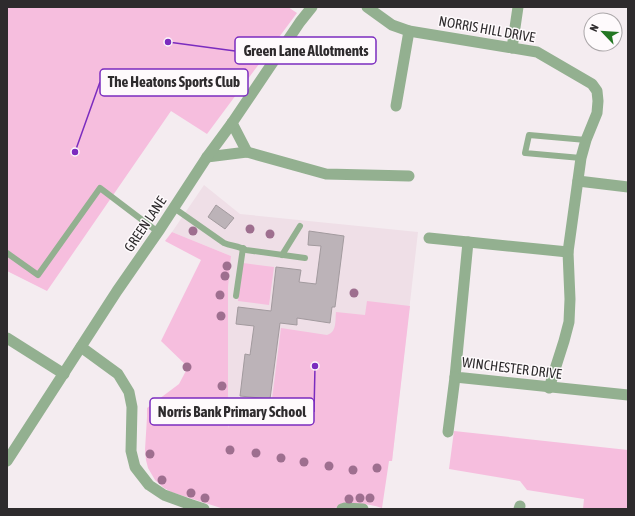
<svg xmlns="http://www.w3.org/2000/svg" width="635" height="516" font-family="'Asap Condensed',sans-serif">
<rect width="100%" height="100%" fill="#f4ecf0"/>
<path fill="#efdfe7" d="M204 185 240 214 418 232 392 461 228 435V288L231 256 172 232Z"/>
<g fill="#f6bede">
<path d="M7 7H288L297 13 207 134 171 111 47 291 7 271Z"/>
<path d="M172 232 231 256 228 288V429L230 419C243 408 255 412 270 415L281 328 327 335C337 332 335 321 336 312L365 315 367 301 410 306 392 461H389L382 508C365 502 349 503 332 509H224L171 492 164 488 155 480 148 468 146 460 145 450 147 417V408L179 384 188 367 161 341 201 260 165 241Z"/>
<path d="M243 263 274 267 269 305 238 301Z"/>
<path d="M454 431 628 450V509H583L584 499 527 490 520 481 449 469Z"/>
</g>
<g fill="#bcb3b8" stroke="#a29a9e">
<path d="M216 205 234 218 225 229 208 217Z"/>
<path d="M309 231 344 236 335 307H332L330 323 297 318V325L280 323 270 399 240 396 245 354 250 355 254 326 236 324 238 307 271 311 276 267 301 270 299 282 316 284 321 246 308 245Z"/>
</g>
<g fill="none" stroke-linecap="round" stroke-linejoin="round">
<g stroke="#93b090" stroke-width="6">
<path d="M581 158 525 153 529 135 586 140"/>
<path d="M174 208 224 243C231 246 239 246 246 250L305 258"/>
<path d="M7 253 38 275 100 188 158 232"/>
<path d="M282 255 300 226"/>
<path d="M236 296 243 248"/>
</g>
<g stroke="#93b090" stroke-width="11">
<path d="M367 7 392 25 409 31 537 52 592 84 597 91 598 101 597 113 586 140 581 158 568 252 570 299 569 322 564 341 549 388"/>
<path d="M512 48 518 7"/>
<path d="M396 106 409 31"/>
<path d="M232 123 247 152"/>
<path d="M207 157 247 152 326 174 409 176"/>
<path d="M578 181 628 187"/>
<path d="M429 238 568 252"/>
<path d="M468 242 455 377 628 395"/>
<path d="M7 338 64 374"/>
<path d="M81 347 118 374 129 392 132 407 131 451 135 467 149 485 164 495 186 503 204 509"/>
<path d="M448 432 455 377"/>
<path d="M7 461 117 291 160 229 207 157 232 123 300 22 312 7"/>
<path d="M342 509 345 508 363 509"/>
<path d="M519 509 520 506"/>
</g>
</g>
<g fill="#9e6f8f">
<circle cx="250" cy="229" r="4.5"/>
<circle cx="193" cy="231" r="4.5"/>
<circle cx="270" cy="234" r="4.5"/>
<circle cx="227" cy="266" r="4.5"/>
<circle cx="225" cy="276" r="4.5"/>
<circle cx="354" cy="293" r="4.5"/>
<circle cx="220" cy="295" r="4.5"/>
<circle cx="221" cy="316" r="4.5"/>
<circle cx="187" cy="367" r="4.5"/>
<circle cx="222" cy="386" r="4.5"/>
<circle cx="230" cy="450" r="4.5"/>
<circle cx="256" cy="453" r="4.5"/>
<circle cx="150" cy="454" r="4.5"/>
<circle cx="281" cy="458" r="4.5"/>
<circle cx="304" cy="462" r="4.5"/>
<circle cx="329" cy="466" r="4.5"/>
<circle cx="377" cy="468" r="4.5"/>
<circle cx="353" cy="470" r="4.5"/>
<circle cx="162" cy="480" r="4.5"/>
<circle cx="191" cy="493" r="4.5"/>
<circle cx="205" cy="498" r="4.5"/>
<circle cx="360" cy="498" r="4.5"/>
<circle cx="370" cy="498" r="4.5"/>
<circle cx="349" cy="499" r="4.5"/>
</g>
<g text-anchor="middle" stroke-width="3" stroke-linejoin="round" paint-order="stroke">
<g font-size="14" fill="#2e2b2d" stroke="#fefafc">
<text transform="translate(487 29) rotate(10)" y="5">NORRIS HILL DRIVE</text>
<text transform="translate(145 224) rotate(-56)" y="5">GREEN LANE</text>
<text transform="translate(512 368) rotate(7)" y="5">WINCHESTER DRIVE</text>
</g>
</g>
<path fill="none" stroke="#7b2cbf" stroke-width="1.5" d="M168 42L235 51M75 152L100 82M315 366L314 412"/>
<g fill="#7b2cbf" stroke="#fefafc" stroke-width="1.5">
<circle cx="168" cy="42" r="4"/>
<circle cx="75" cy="152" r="4"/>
<circle cx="315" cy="366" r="4"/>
</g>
<g fill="#fefafc" stroke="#7b2cbf" stroke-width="1.5">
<rect x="235" y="37" width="141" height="27" rx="4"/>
<rect x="100" y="69" width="148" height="27" rx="4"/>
<rect x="150" y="398" width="164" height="27" rx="4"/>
</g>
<g font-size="15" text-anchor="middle" font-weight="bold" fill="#2e2b2d">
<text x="306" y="56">Green Lane Allotments</text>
<text x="174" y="87">The Heatons Sports Club</text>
<text x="232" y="417">Norris Bank Primary School</text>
</g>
<rect width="635" height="516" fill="none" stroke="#2e2b2d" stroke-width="16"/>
<g transform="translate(603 32) rotate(295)"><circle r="19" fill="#fefafc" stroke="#aba7a9"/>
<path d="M0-3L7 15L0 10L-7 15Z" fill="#237722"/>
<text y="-6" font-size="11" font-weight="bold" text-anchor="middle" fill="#2e2b2d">N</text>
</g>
</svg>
